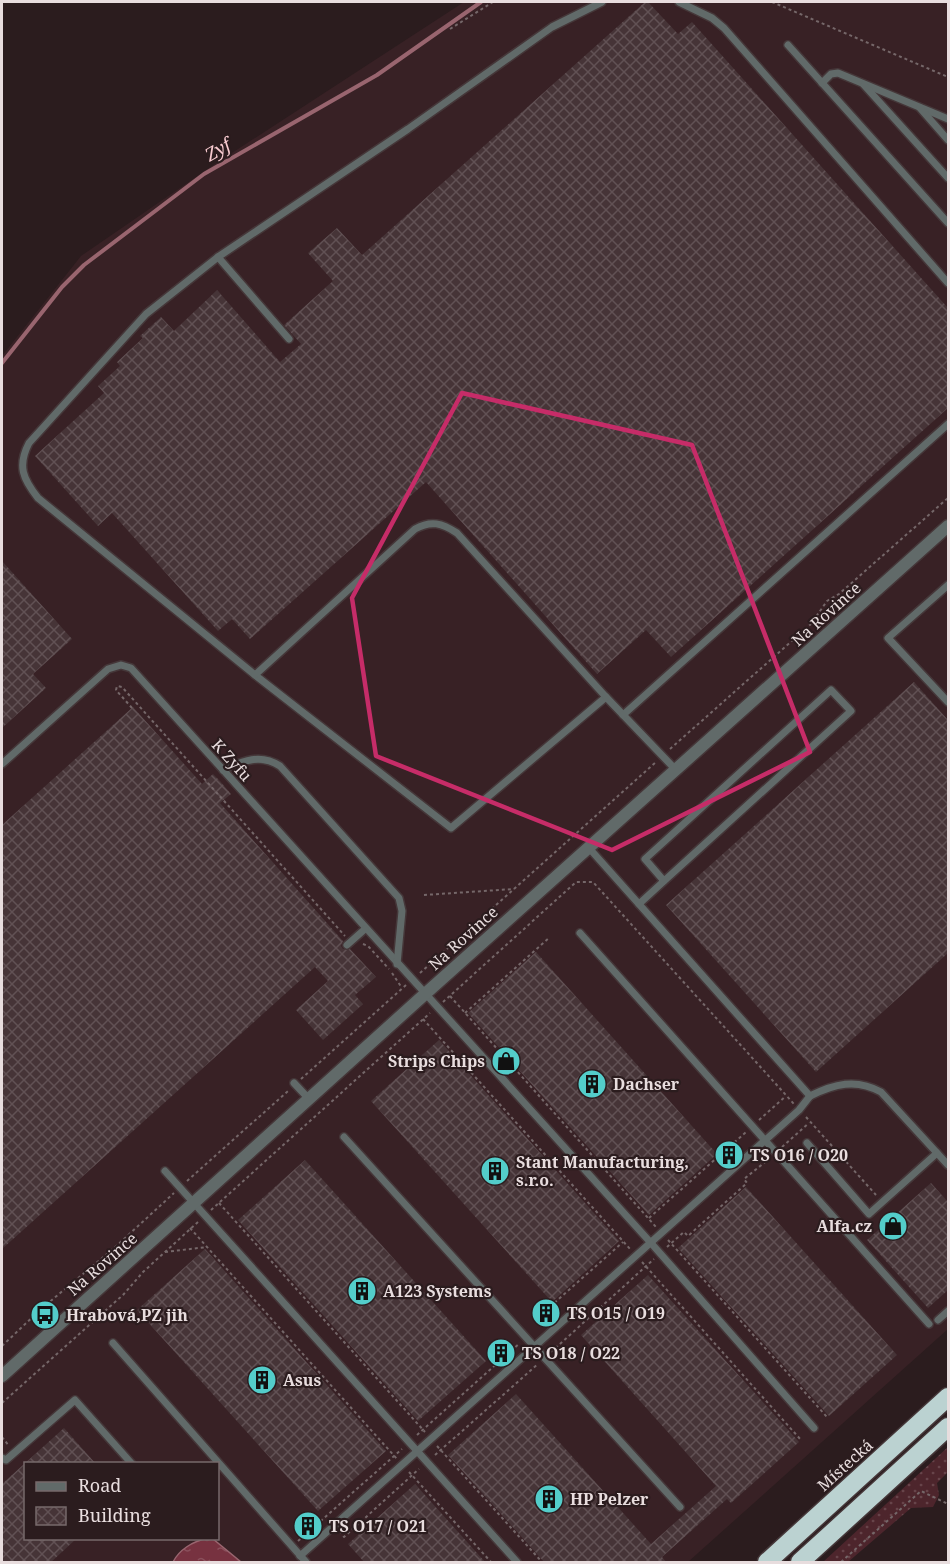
<svg xmlns="http://www.w3.org/2000/svg" width="950" height="1564" font-family="'Noto Serif',serif">
<defs>
<pattern id="green-dots" width="8" height="8" patternUnits="userSpaceOnUse" patternTransform="scale(1.5)"><rect width="8" height="8" fill="#4d252c"/><path d="M2 2h.1M6 6h.1" fill="none" stroke="#67444a" stroke-width="1.8" stroke-linecap="round"/></pattern>
<pattern id="water-ripples" width="26" height="14" patternUnits="userSpaceOnUse" patternTransform="scale(1.5)"><rect width="26" height="14" fill="#773240"/><path d="M2 4q2-2 4 0t4 0M15 11q2-2 4 0t4 0" fill="none" stroke="#8a4f5b"/></pattern>
<pattern id="building-cross-hatch" width="8" height="8" patternUnits="userSpaceOnUse" patternTransform="scale(1.5)"><rect width="8" height="8" fill="#463437"/><path d="M0 0l8 8M0 8l8-8" fill="none" stroke="#615154"/></pattern>
</defs>
<rect width="100%" height="100%" fill="#2b1c1e"/>
<path fill="#382125" fill-rule="evenodd" d="M464 2H948V1329L688 1562H2V356L81 256 212 166ZM26 1464H218V1538H26Z"/>
<path fill="url(#green-dots)" d="M948 1447V1472L937 1483 939 1495 933 1507 911 1508 848 1562H823Z"/>
<path fill="url(#water-ripples)" stroke="#99656f" stroke-width="1.5" d="M206 1539H213L241 1562H173C179 1550 193 1541 206 1539Z"/>
<g fill="none" stroke-linecap="round" stroke-linejoin="round">
<path stroke="#99656f" stroke-width="4" d="M2 363 62 287 84 265 204 174 377 75 481 2"/>
</g>
<g fill="url(#building-cross-hatch)">
<path d="M645 2H648L678 34 692 22 948 308V408L671 657 646 630 597 674 426 482 250 639 232 619 218 631 112 513 98 526 35 456 104 393 98 386 120 366 117 362 143 338 140 336 161 317 174 331 217 290 280 362 301 344 284 325 333 281 308 253 337 228 362 255Z"/>
<path d="M2 561 72 639 33 674 46 688 2 728Z"/>
<path d="M914 682 948 720V953L816 1072 666 905Z"/>
<path d="M133 707 202 784 213 774 220 781 231 794 220 803 343 941 341 946 343 949H350L376 977 355 995 363 1004 323 1040 296 1010 328 981 315 967 2 1249V825Z"/>
<path d="M536 952 717 1154 649 1215 468 1013Z"/>
<path d="M439 1040 619 1241 552 1302 371 1101Z"/>
<path d="M305 1160 486 1361 418 1421 238 1220Z"/>
<path d="M931 1183 948 1202V1290L928 1308 867 1240Z"/>
<path d="M746 1187 897 1355 829 1416 678 1248Z"/>
<path d="M205 1249 386 1451 318 1511 137 1310Z"/>
<path d="M648 1275 799 1442 731 1503 727 1499 662 1557 667 1563H545L448 1455 516 1394 651 1544 716 1486 581 1335Z"/>
<path d="M64 1428 96 1464H26V1539H76L50 1563H2V1484Z"/>
<path d="M415 1484 486 1563H365L348 1544Z"/>
</g>
<g fill="none" stroke-linecap="round" stroke-linejoin="round">
<g stroke="#453739" stroke-width="10">
<g id="lane">
<path d="M602 2 552 27 408 129 218 257 146 314 29 443C17 466 23 479 38 498L255 675 451 828 606 697"/>
<path d="M679 2 712 18 724 28 948 283"/>
<path d="M788 45 948 223"/>
<path d="M822 83 831 74 838 73 948 119"/>
<path d="M864 85 948 178"/>
<path d="M920 108 948 140"/>
<path d="M218 257 289 339"/>
<path d="M948 585 888 638 948 702"/>
<path d="M255 675 415 529C431 520 442 523 457 533L606 697 676 770"/>
<path d="M623 715 948 424"/>
<path d="M2 764 108 669 121 665 131 668 651 1243 814 1428"/>
<path d="M223 770C243 761 260 753 280 766L399 898 402 911 397 964"/>
<path d="M589 848 810 1096C834 1084 856 1078 881 1092L948 1165"/>
<path d="M639 904 664 881 851 711 831 690 645 859 664 881"/>
<path d="M580 933 929 1324"/>
<path d="M347 945 365 929"/>
<path d="M294 1083 309 1099"/>
<path d="M344 1137 680 1507"/>
<path d="M807 1143 869 1214 937 1153"/>
<path d="M165 1171 517 1562"/>
<path d="M938 1320 948 1311"/>
<path d="M113 1343 306 1562"/>
<path d="M2 1458 6 1460 75 1400 132 1464"/>
<path d="M300 1556 799 1110 810 1096"/>
</g>
</g>
<g stroke="#453739" stroke-width="15">
<path id="street" d="M2 1376 425 994 948 526"/>
</g>
<g stroke="#453739" stroke-width="21">
<g id="highway">
<path d="M767 1562 948 1397"/>
<path d="M800 1562 948 1427"/>
</g>
</g>
<g stroke="#756769" stroke-width="2" stroke-dasharray="3 3" stroke-linecap="butt">
<path d="M772 2 948 77"/>
<path d="M450 29 493 2"/>
<path d="M132 708 116 690 117 686 122 687 345 936"/>
<path d="M670 749 811 624 827 601 839 594 948 498"/>
<path d="M424 895 514 889"/>
<path d="M363 944 368 946 389 969"/>
<path d="M392 973 402 988"/>
<path d="M420 973 655 763"/>
<path d="M450 996 656 1227"/>
<path d="M443 1002 576 882H593L794 1104"/>
<path d="M465 1013 550 937"/>
<path d="M423 1019 630 1249"/>
<path d="M301 1079 406 985"/>
<path d="M806 1117 876 1195"/>
<path d="M759 1120 786 1096"/>
<path d="M782 1147 809 1123"/>
<path d="M187 1181 288 1091"/>
<path d="M219 1203 425 1432"/>
<path d="M211 1210 430 1013"/>
<path d="M649 1218 746 1132"/>
<path d="M190 1228 397 1459"/>
<path d="M668 1240 827 1417"/>
<path d="M667 1247 684 1232 688 1236 747 1183 744 1179 769 1159"/>
<path d="M165 1252 207 1247"/>
<path d="M642 1262 801 1440"/>
<path d="M557 1312 552 1305 623 1242"/>
<path d="M2 1346 41 1309 113 1249 174 1193"/>
<path d="M551 1352 654 1259"/>
<path d="M2 1403 123 1295 143 1272 198 1222"/>
<path d="M417 1435 520 1343"/>
<path d="M2 1437 9 1446"/>
<path d="M437 1446 542 1562"/>
<path d="M435 1455 538 1364"/>
<path d="M409 1472 491 1562"/>
<path d="M340 1531 344 1537 419 1469"/>
<path d="M298 1541 402 1449"/>
<path d="M841 1562 921 1491 948 1504"/>
</g>
<use href="#lane" stroke="#616a69" stroke-width="7"/>
<use href="#street" stroke="#616a69" stroke-width="12"/>
<use href="#highway" stroke="#bbd2d1" stroke-width="18"/>
</g>
<path fill="none" stroke="#c62c68" stroke-width="4.5" stroke-linejoin="round" d="M462 393 692 445 810 752 612 850 376 756 352 598Z"/>
<defs>
<g id="shop-disc" transform="scale(1.5)"><circle r="9.5" fill="#53cdca" stroke="#2b1c1e"/><path d="M-5-2.5h2.3a2.7 3.5 0 0 1 5.4 0H5L5.5 6h-11ZM-1.5-2.5h3a1.5 2.3 0 0 0-3 0Z" fill="#111"/></g>
<g id="building-disc" transform="scale(1.5)"><circle r="9.5" fill="#53cdca" stroke="#2b1c1e"/><path d="M-4-6H4V6H1V3H-1V6H-4ZM-2.5-4.3h1.7v1.8h-1.7ZM.8-4.3h1.7v1.8H.8ZM-2.5-1h1.7V.8h-1.7ZM.8-1h1.7V.8H.8Z" fill="#111"/></g>
<g id="bus-disc" transform="scale(1.5)"><circle r="9.5" fill="#53cdca" stroke="#2b1c1e"/><path d="M-5-6H5V4H4V6H2V4H-2V6H-4V4H-5ZM-3.5-4V0h7V-4ZM-3.5 1.2v1.5H-2V1.2ZM2 1.2v1.5H3.5V1.2Z" fill="#111"/></g>
</defs>
<g fill-rule="evenodd">
<use href="#shop-disc" x="506" y="1061"/>
<use href="#building-disc" x="592" y="1084"/>
<use href="#building-disc" x="729" y="1155"/>
<use href="#building-disc" x="495" y="1171"/>
<use href="#shop-disc" x="893" y="1226"/>
<use href="#building-disc" x="362" y="1291"/>
<use href="#building-disc" x="546" y="1313"/>
<use href="#bus-disc" x="45" y="1315"/>
<use href="#building-disc" x="501" y="1353"/>
<use href="#building-disc" x="262" y="1380"/>
<use href="#building-disc" x="549" y="1499"/>
<use href="#building-disc" x="308" y="1526"/>
</g>
<g text-anchor="middle" stroke-width="4.5" stroke-linejoin="round" paint-order="stroke">
<g font-size="16" fill="#e8ddde" stroke="#2b1c1e">
<text transform="translate(826 614) rotate(-42)" y="6">Na Rovince</text>
<text transform="translate(232 760) rotate(48)" y="6">K Zyfu</text>
<text transform="translate(463 938) rotate(-42)" y="6">Na Rovince</text>
<text transform="translate(102 1264) rotate(-41)" y="6">Na Rovince</text>
<text transform="translate(845 1465) rotate(-42)" y="6">Místecká</text>
</g>
<g font-size="16" font-weight="bold" fill="#e8ddde" stroke="#2b1c1e" text-anchor="start">
<text x="485" y="1067" text-anchor="end">Strips Chips</text>
<text x="613" y="1090">Dachser</text>
<text x="750" y="1161">TS O16 / O20</text>
<text x="516" y="1168">Stant Manufacturing,<tspan x="516" dy="18">s.r.o.</tspan></text>
<text x="872" y="1232" text-anchor="end">Alfa.cz</text>
<text x="383" y="1297">A123 Systems</text>
<text x="567" y="1319">TS O15 / O19</text>
<text x="66" y="1321">Hrabová,PZ jih</text>
<text x="522" y="1359">TS O18 / O22</text>
<text x="283" y="1386">Asus</text>
<text x="570" y="1505">HP Pelzer</text>
<text x="329" y="1532">TS O17 / O21</text>
</g>
<g font-size="18" font-style="italic" fill="#f9ccd1" stroke="#2b1c1e">
<text transform="translate(218 150) rotate(-30)" y="6">Zyf</text>
</g>
</g>
<rect width="950" height="1564" fill="none" stroke="#e8ddde" stroke-width="6"/>
<rect x="24" y="1462" width="195" height="78" fill="#2b1c1e" stroke="#77696b" stroke-width="1.5"/>
<rect x="36" y="1482" width="30" height="9" fill="#616a69" stroke="#77696b" stroke-width="1.5"/>
<text x="78" y="1492" font-size="18" fill="#e8ddde">Road</text>
<rect x="36" y="1507" width="30" height="18" fill="url(#building-cross-hatch)" stroke="#77696b" stroke-width="1.5"/>
<text x="78" y="1522" font-size="18" fill="#e8ddde">Building</text>
</svg>
